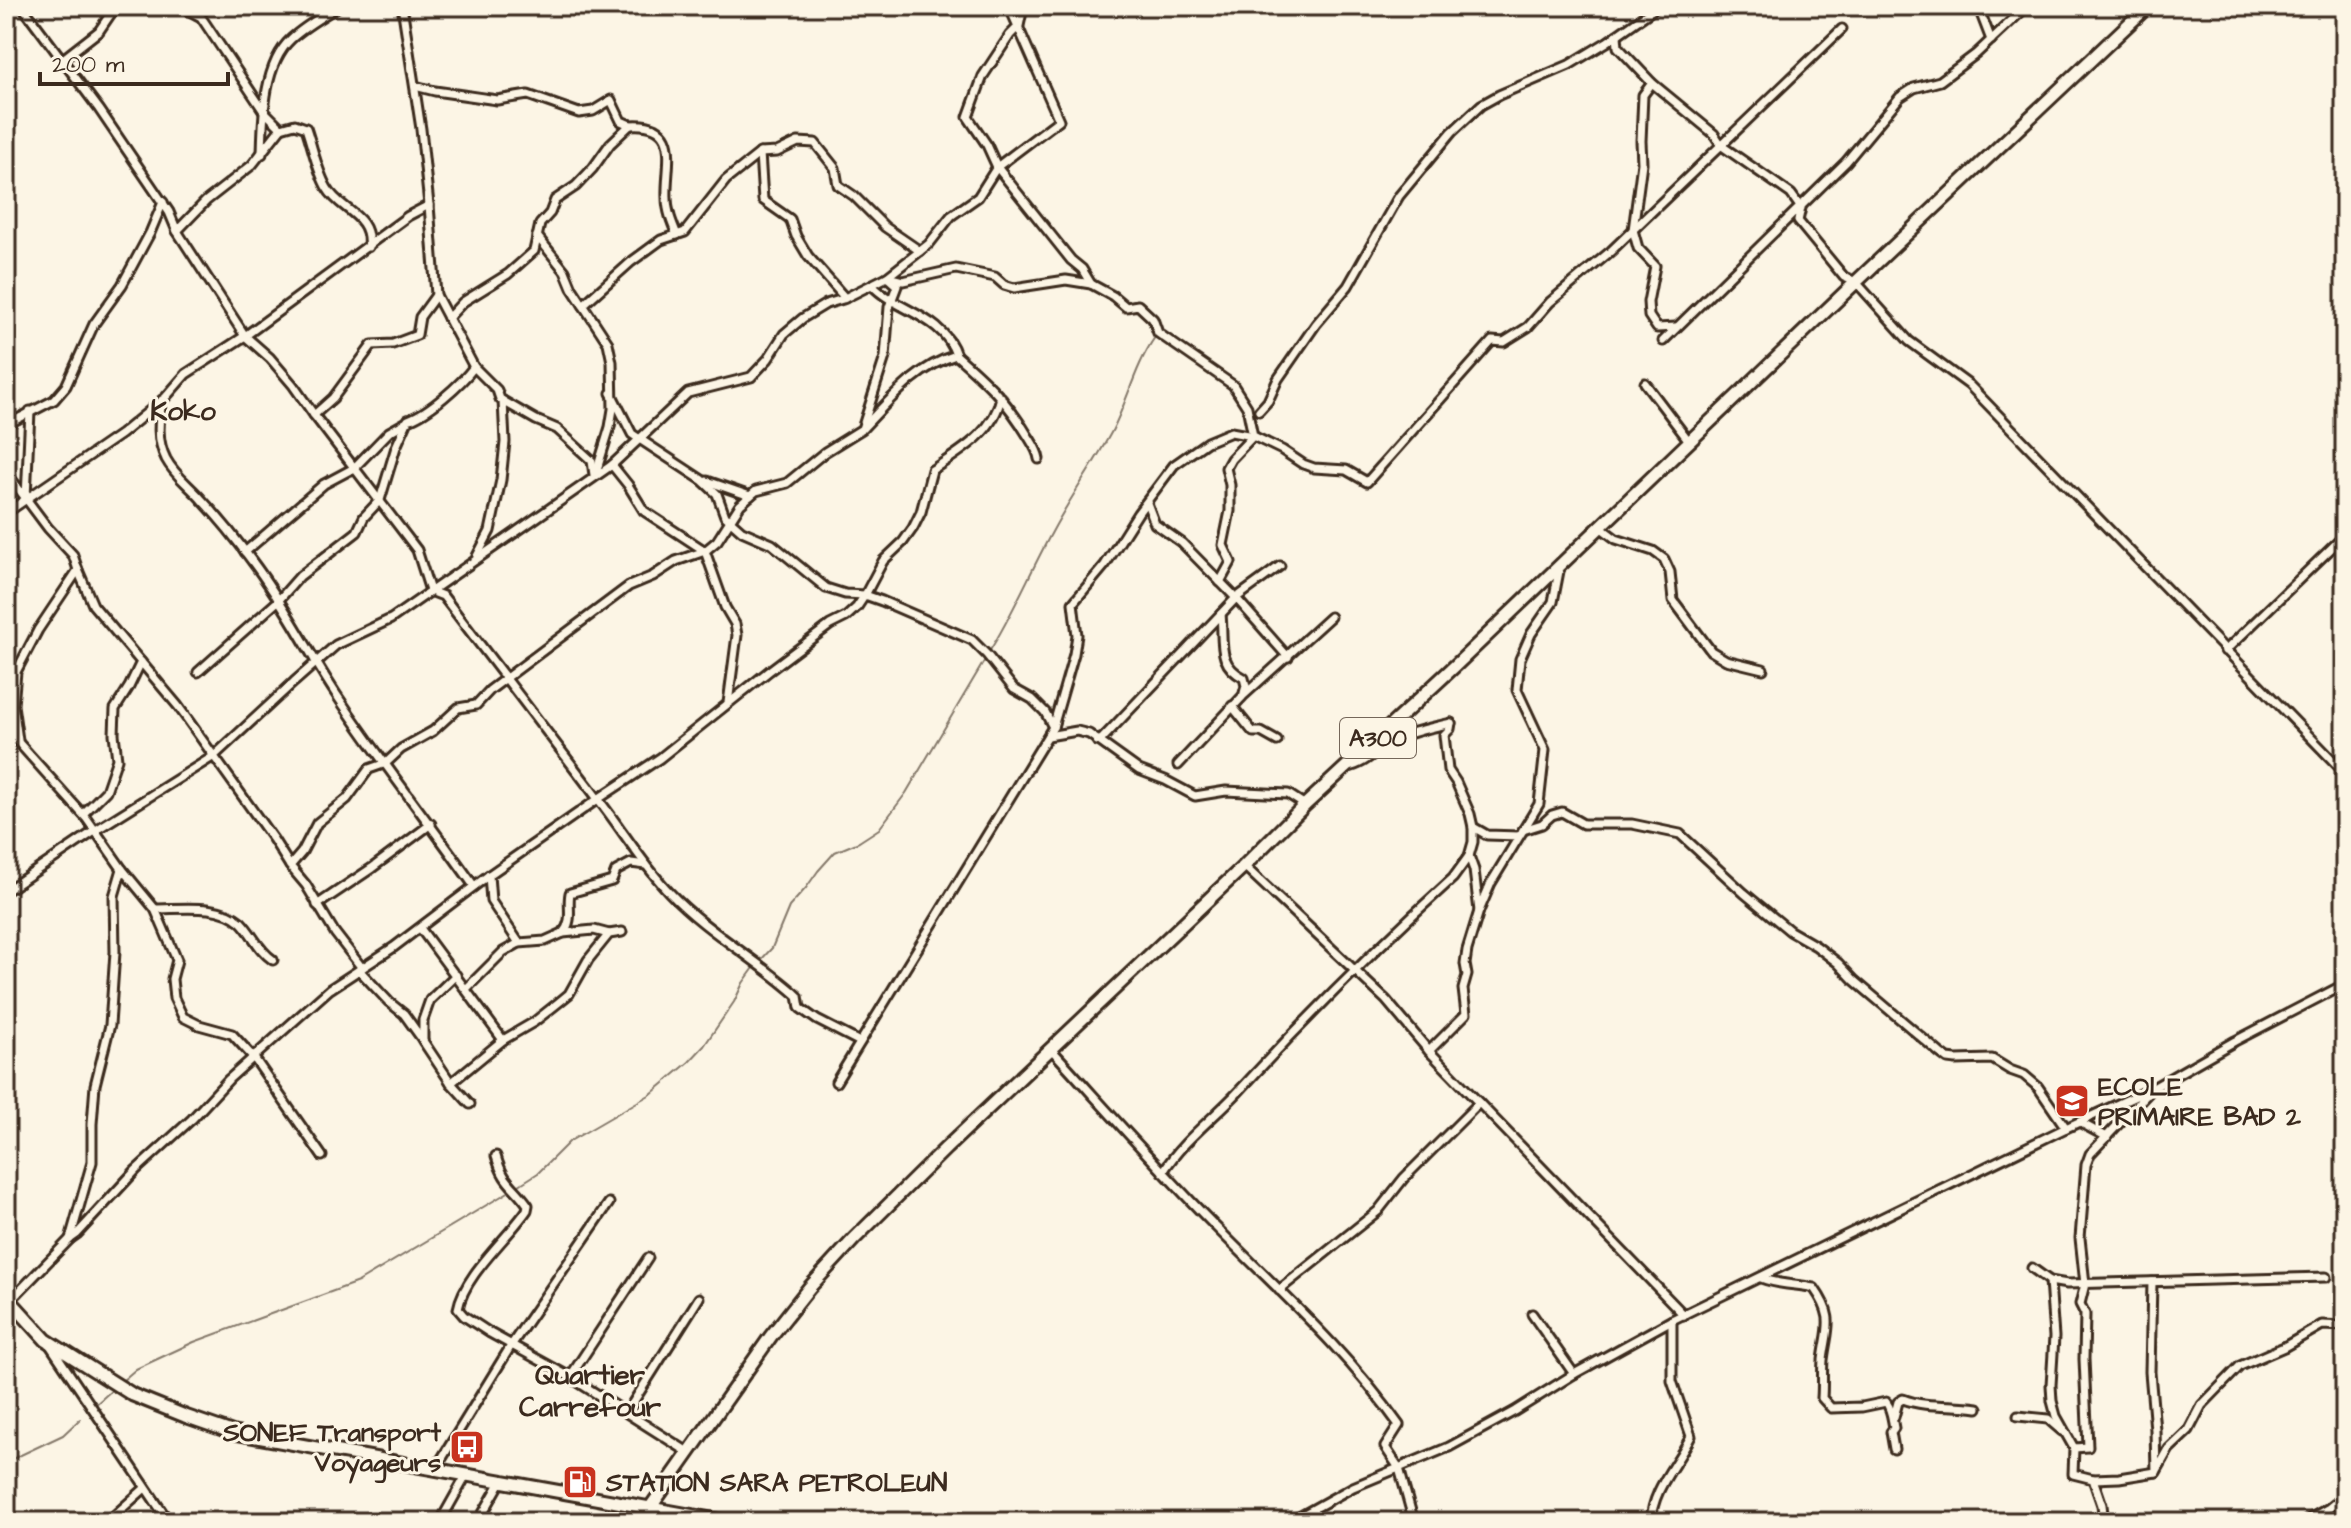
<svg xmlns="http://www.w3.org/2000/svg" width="2351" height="1528" font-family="'Architects Daughter',sans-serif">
<rect width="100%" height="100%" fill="#fcf5e5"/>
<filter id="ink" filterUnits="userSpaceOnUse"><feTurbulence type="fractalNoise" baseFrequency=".0125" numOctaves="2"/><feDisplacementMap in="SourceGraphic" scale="16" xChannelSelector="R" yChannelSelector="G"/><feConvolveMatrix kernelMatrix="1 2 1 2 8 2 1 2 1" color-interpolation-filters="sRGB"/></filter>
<g filter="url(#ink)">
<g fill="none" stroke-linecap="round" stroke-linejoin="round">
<g stroke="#85796b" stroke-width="2">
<path d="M989 652C1013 614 1030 572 1052 532 1070 498 1093 466 1112 431 1128 400 1135 366 1155 337"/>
<path d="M760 961 772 948 789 907 806 888 818 871 835 852 859 842 879 829 906 793 986 658"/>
<path d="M516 1187 538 1173 570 1141 651 1094 689 1062 704 1046 734 1002 743 983 756 965"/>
<path d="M122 1381 136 1369 194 1342 358 1282 510 1191"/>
<path d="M95 1405 112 1390"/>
<path d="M6 1462 63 1435 80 1419"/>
</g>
<g stroke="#3b2a1e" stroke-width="13">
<g id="minor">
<path d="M180 6 201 17 263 110 281 128 295 124 306 128C313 148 317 171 327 188 340 211 372 214 368 247"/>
<path d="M1026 6 1022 12 1019 26 1010 35 983 76 968 117 987 145 997 167 1071 260 1082 269 1091 284"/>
<path d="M1978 6 1991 40"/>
<path d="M2335 6 2345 13"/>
<path d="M1617 35 1618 47 1652 83 1714 134 1722 146 1791 194 1801 208 1798 221 1844 277 1856 282 1909 341 1969 385 2345 773"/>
<path d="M63 59 99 31 116 6"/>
<path d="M1652 83 1643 95 1641 141 1642 163 1633 230 1638 248 1655 266 1648 302 1649 316 1657 328 1676 327"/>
<path d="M415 86 435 91 497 100 528 95 579 113 593 111 611 100 621 121 630 125"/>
<path d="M760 153 763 200 790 219 796 236 808 256 845 298"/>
<path d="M262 154C263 119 263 65 291 39 305 26 323 16 339 6"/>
<path d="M429 205 436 295 474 367 497 390 500 399 503 401 505 442 501 480 490 531 477 556"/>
<path d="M177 231 206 201 252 165 281 128"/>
<path d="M537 236 565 271 572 288 608 343 612 362 613 409 610 427 595 476"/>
<path d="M872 285C896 311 944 316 956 355"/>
<path d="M583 305 631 262 661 240 685 232 726 180 760 153 777 152 798 142 815 143 835 168 838 185 854 196 885 227 920 251"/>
<path d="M448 318 463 302 508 274 534 251 540 224 550 213 555 200 576 186 593 168 610 144 630 125C684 121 665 165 667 198 667 211 672 223 677 235"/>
<path d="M1663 341 1846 162 1900 97 1914 88 1940 81 1976 54 2027 6"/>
<path d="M1645 383 1689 441"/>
<path d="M611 393 632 434 702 480 717 494 725 516 742 531 772 544 826 588 845 594 865 595 882 601 972 640 987 655 1014 689 1032 699 1045 712 1053 727"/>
<path d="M162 400C159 421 156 439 166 459 175 476 190 486 202 500 220 519 237 540 252 561 284 603 307 650 336 694 380 760 429 822 474 886"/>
<path d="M503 401 536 420 557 429 592 461 594 475"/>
<path d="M1259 411 1268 401 1278 379 1316 324 1348 286 1399 196 1452 132 1481 105 1499 95 1569 65 1607 42 1658 6"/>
<path d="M314 415 333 398 372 345 393 344 417 335 420 317 436 295"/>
<path d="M6 425 54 400 66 386 94 324 122 285 150 233 163 202"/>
<path d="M863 428C891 399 916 367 956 355 987 382 1007 401 1028 436 1033 444 1038 451 1039 459"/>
<path d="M612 465 628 485 644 511 705 551 725 607 735 624 737 635 728 703"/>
<path d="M6 472 48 528 73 555 78 570 38 630 16 672 13 705 18 740"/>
<path d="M707 481 750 496"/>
<path d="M26 498 30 411"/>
<path d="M1147 503 1155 524 1182 543 1236 598 1288 657"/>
<path d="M6 513 121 434 165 398 186 374 245 336 177 231 169 212 99 109 22 6"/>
<path d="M1600 527 1616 539 1653 551 1664 559 1670 572 1673 600 1711 651 1726 660 1763 669"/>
<path d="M245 552 324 484 354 468 389 432 405 423"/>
<path d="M78 570 93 605 178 706 273 839 290 866"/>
<path d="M1220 582 1231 562 1223 545 1230 511V485L1226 468 1231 459 1253 436"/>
<path d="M1221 614C1224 641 1216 664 1244 678L1246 686 1244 693"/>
<path d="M2225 651 2345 535"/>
<path d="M198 672 278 601 300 576 357 532 364 517 380 500 396 447 408 420C429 413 461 384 474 367"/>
<path d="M1232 706 1253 732H1261L1277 741"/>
<path d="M6 725 18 742 87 819 122 869 155 909 177 960 172 979 174 998 183 1017 199 1025 232 1034 254 1058 322 1156"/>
<path d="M1048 736 1077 731 1089 734 1139 770 1165 780 1195 796 1226 791 1288 794 1305 805"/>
<path d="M1097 741 1102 739 1236 598 1280 566"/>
<path d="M1178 765 1243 696 1330 617"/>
<path d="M1348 767C1366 764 1378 748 1394 740 1411 731 1432 728 1451 723"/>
<path d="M83 814 106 791 117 759 114 734 115 709 129 687 141 662"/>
<path d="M1473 827 1487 835 1519 836"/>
<path d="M1523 830 1542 824 1552 815 1562 812 1583 824H1632L1680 834 1744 893 1790 931 1816 946 1838 963 1854 980 1940 1053 1948 1059 1956 1060 1992 1059 2010 1070 2024 1075 2038 1087 2066 1128"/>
<path d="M1244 866 1386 1000 1429 1051 1684 1315"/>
<path d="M489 875 491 901 519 943"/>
<path d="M6 891 96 830 214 756 294 682 336 645 391 619 612 465 688 393 751 377 768 359 784 334 803 318 826 304 843 299 887 277 903 281 956 269 995 277 1004 285 1014 288 1066 280 1091 284 1113 296 1126 307 1138 305 1153 319 1158 333 1233 385 1247 407 1253 436"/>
<path d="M317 905 372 868 431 824"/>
<path d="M155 909C182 909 219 903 241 922 253 934 258 950 273 960"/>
<path d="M1479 911 1491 883 1539 804 1545 750 1517 690 1520 659 1531 634 1553 602 1560 566"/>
<path d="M420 928 503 1040"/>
<path d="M563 933C574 920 567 907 570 893L612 881 616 871 631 863 646 865"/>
<path d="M362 968 335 933 306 885 290 866 302 852 317 823 347 799 369 769 386 763 401 749 433 731 458 708 476 705 490 690 629 586 653 576 676 561 705 551 717 541 740 505 750 496 756 491 787 483 825 452 862 429 885 357 889 307 897 286 887 277 929 244 951 216 978 197 997 167 1059 120 1009 6"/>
<path d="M359 970 389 1002 404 1014 422 1039"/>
<path d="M456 975 430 1000 423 1020V1041L451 1083 470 1104"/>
<path d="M466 989 503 952 519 943 545 941 563 933 594 930 609 934"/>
<path d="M860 1042 817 1020 800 1008 798 996C757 959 707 932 669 892 642 864 622 829 598 799L660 758 769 671 830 625 846 617 857 607 865 595 883 561 903 542 913 528 921 512 932 470C960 451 994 433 1001 397"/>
<path d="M1051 1049C1105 1108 1157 1167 1213 1224 1277 1289 1346 1350 1399 1425L1385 1447 1399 1468 1414 1522"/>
<path d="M1429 1051 1466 1014 1463 989 1467 975 1465 964 1467 950 1479 911 1474 870 1469 856 1473 842V827L1470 814 1456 782 1448 770 1444 735 1450 729 1451 723"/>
<path d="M836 1082 1053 727 1074 654 1077 635 1073 603 1105 565 1138 513 1174 465 1207 442 1231 432 1253 436 1282 450 1303 464 1314 468 1346 470 1367 482 1492 341 1504 342 1528 327 1550 302 1611 251 1842 29"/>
<path d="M451 1083 503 1040 534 1022 558 1003 569 994 588 960 609 934 622 932"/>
<path d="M2081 1123 2107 1137"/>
<path d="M496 1156C504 1184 513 1184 528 1205L527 1210C508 1238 464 1275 458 1309L464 1316 490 1333 570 1377 688 1452"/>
<path d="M1163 1172C1182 1141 1214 1118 1239 1091 1307 1017 1378 946 1453 878L1469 856"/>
<path d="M70 1239 92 1162V1124L95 1085 110 1025 115 952 114 896 122 869"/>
<path d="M2032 1268 2050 1281 2067 1284 2326 1277"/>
<path d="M1761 1278C1779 1285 1796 1284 1814 1288 1836 1319 1827 1327 1823 1360 1822 1372 1823 1386 1822 1398L1831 1408 1862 1407 1886 1402C1892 1410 1892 1418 1894 1428L1891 1432 1894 1449"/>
<path d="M2050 1281 2054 1337 2051 1385 2052 1401 2056 1416 2074 1448 2073 1474 2093 1479 2102 1505 2104 1522"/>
<path d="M2152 1282 2150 1372 2155 1430 2156 1472"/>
<path d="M1279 1290 1378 1211 1404 1178 1479 1103"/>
<path d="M10 1301 70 1239 77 1234 136 1170 192 1119 229 1079 330 989 394 947 489 875 598 799 443 596 430 591 417 550 314 415 293 385 270 358 245 336 408 216 429 205 421 129 402 6"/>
<path d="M1532 1314 1574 1374"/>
<path d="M50 1345 169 1522"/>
<path d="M570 1377 648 1258"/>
<path d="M627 1412 699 1298"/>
<path d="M2018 1416 2048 1419 2062 1431"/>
<path d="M1894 1417 1898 1402 1903 1399C1926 1408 1953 1404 1978 1408"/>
<path d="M2074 1448 2088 1447 2084 1359 2085 1314 2080 1304 2085 1284 2080 1238 2086 1165 2090 1154 2149 1092"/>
<path d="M436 1468 512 1344 609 1203"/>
<path d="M2093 1479 2119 1478 2156 1472 2169 1449 2189 1430 2202 1405 2240 1366 2284 1347 2322 1325 2345 1326"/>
<path d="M107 1522 145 1488"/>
<path d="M440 1522 467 1474"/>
<path d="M478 1522 502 1480"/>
<path d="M640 1522 650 1508"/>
<path d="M1290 1522 1353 1487 1449 1447 1515 1411 1574 1374 1672 1320 2066 1128 2153 1088 2235 1041 2345 984"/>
<path d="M1651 1522C1652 1489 1677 1465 1691 1436L1672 1381V1320"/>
<path d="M2304 1522 2329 1508 2345 1495"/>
</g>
</g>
<g stroke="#3b2a1e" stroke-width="17">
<g id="trunk">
<path d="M6 1296 46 1340 133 1395 185 1416 234 1433 728 1522"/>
<path d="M650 1508 771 1336 809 1288 854 1239 946 1148 1244 866 1305 805 1456 665 1856 282 2148 6"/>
</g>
</g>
<use href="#minor" stroke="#fcf5e5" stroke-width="7"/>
<use href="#trunk" stroke="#fcf5e5" stroke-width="11"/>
</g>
</g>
<defs>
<g id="school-square" transform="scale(1.8)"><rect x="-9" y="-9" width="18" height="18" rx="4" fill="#c8321e" stroke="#fcf5e5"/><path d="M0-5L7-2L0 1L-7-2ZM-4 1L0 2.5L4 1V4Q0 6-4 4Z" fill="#fff"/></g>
<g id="bus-square" transform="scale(1.8)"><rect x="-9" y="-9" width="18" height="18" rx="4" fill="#c8321e" stroke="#fcf5e5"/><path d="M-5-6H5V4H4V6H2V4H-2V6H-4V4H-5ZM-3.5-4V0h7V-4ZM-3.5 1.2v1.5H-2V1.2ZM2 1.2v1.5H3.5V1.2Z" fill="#fff"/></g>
<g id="fuel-square" transform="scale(1.8)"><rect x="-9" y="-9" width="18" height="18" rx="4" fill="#c8321e" stroke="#fcf5e5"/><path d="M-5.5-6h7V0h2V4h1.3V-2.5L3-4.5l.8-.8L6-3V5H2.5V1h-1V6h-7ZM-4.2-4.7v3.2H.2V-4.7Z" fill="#fff"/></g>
</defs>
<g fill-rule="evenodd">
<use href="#school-square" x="2072" y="1101"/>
<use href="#bus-square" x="467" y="1447"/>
<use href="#fuel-square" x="580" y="1482"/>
</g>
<g text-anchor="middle" stroke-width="6" stroke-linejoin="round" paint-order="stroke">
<rect fill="#fcf5e5" stroke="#75675a" stroke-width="2" x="1340" y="718" width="76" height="40" rx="6"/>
<g font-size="24" font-weight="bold" fill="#3b2a1e">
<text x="1378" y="746">A300</text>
</g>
<g font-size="26" font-weight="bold" fill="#3b2a1e" stroke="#fcf5e5" text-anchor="start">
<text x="2098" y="1095">ECOLE<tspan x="2098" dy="30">PRIMAIRE BAD 2</tspan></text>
<text x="441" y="1441" text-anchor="end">SONEF Transport<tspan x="441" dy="30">Voyageurs</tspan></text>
<text x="606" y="1491">STATION SARA PETROLEUN</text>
</g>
<g font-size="28" font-weight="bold" fill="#3b2a1e" stroke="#fcf5e5">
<text x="183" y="420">Koko</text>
<text x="590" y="1384">Quartier<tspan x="590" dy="32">Carrefour</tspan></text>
</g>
</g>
<rect width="2351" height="1528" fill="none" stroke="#fcf5e5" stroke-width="32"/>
<rect x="16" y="16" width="2319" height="1496" fill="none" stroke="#3b2a1e" stroke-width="3" filter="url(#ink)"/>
<path d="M40 72v12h188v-12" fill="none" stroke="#3b2a1e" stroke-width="4"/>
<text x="52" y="72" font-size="24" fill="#3b2a1e" stroke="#fcf5e5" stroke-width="6" paint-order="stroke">200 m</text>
</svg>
